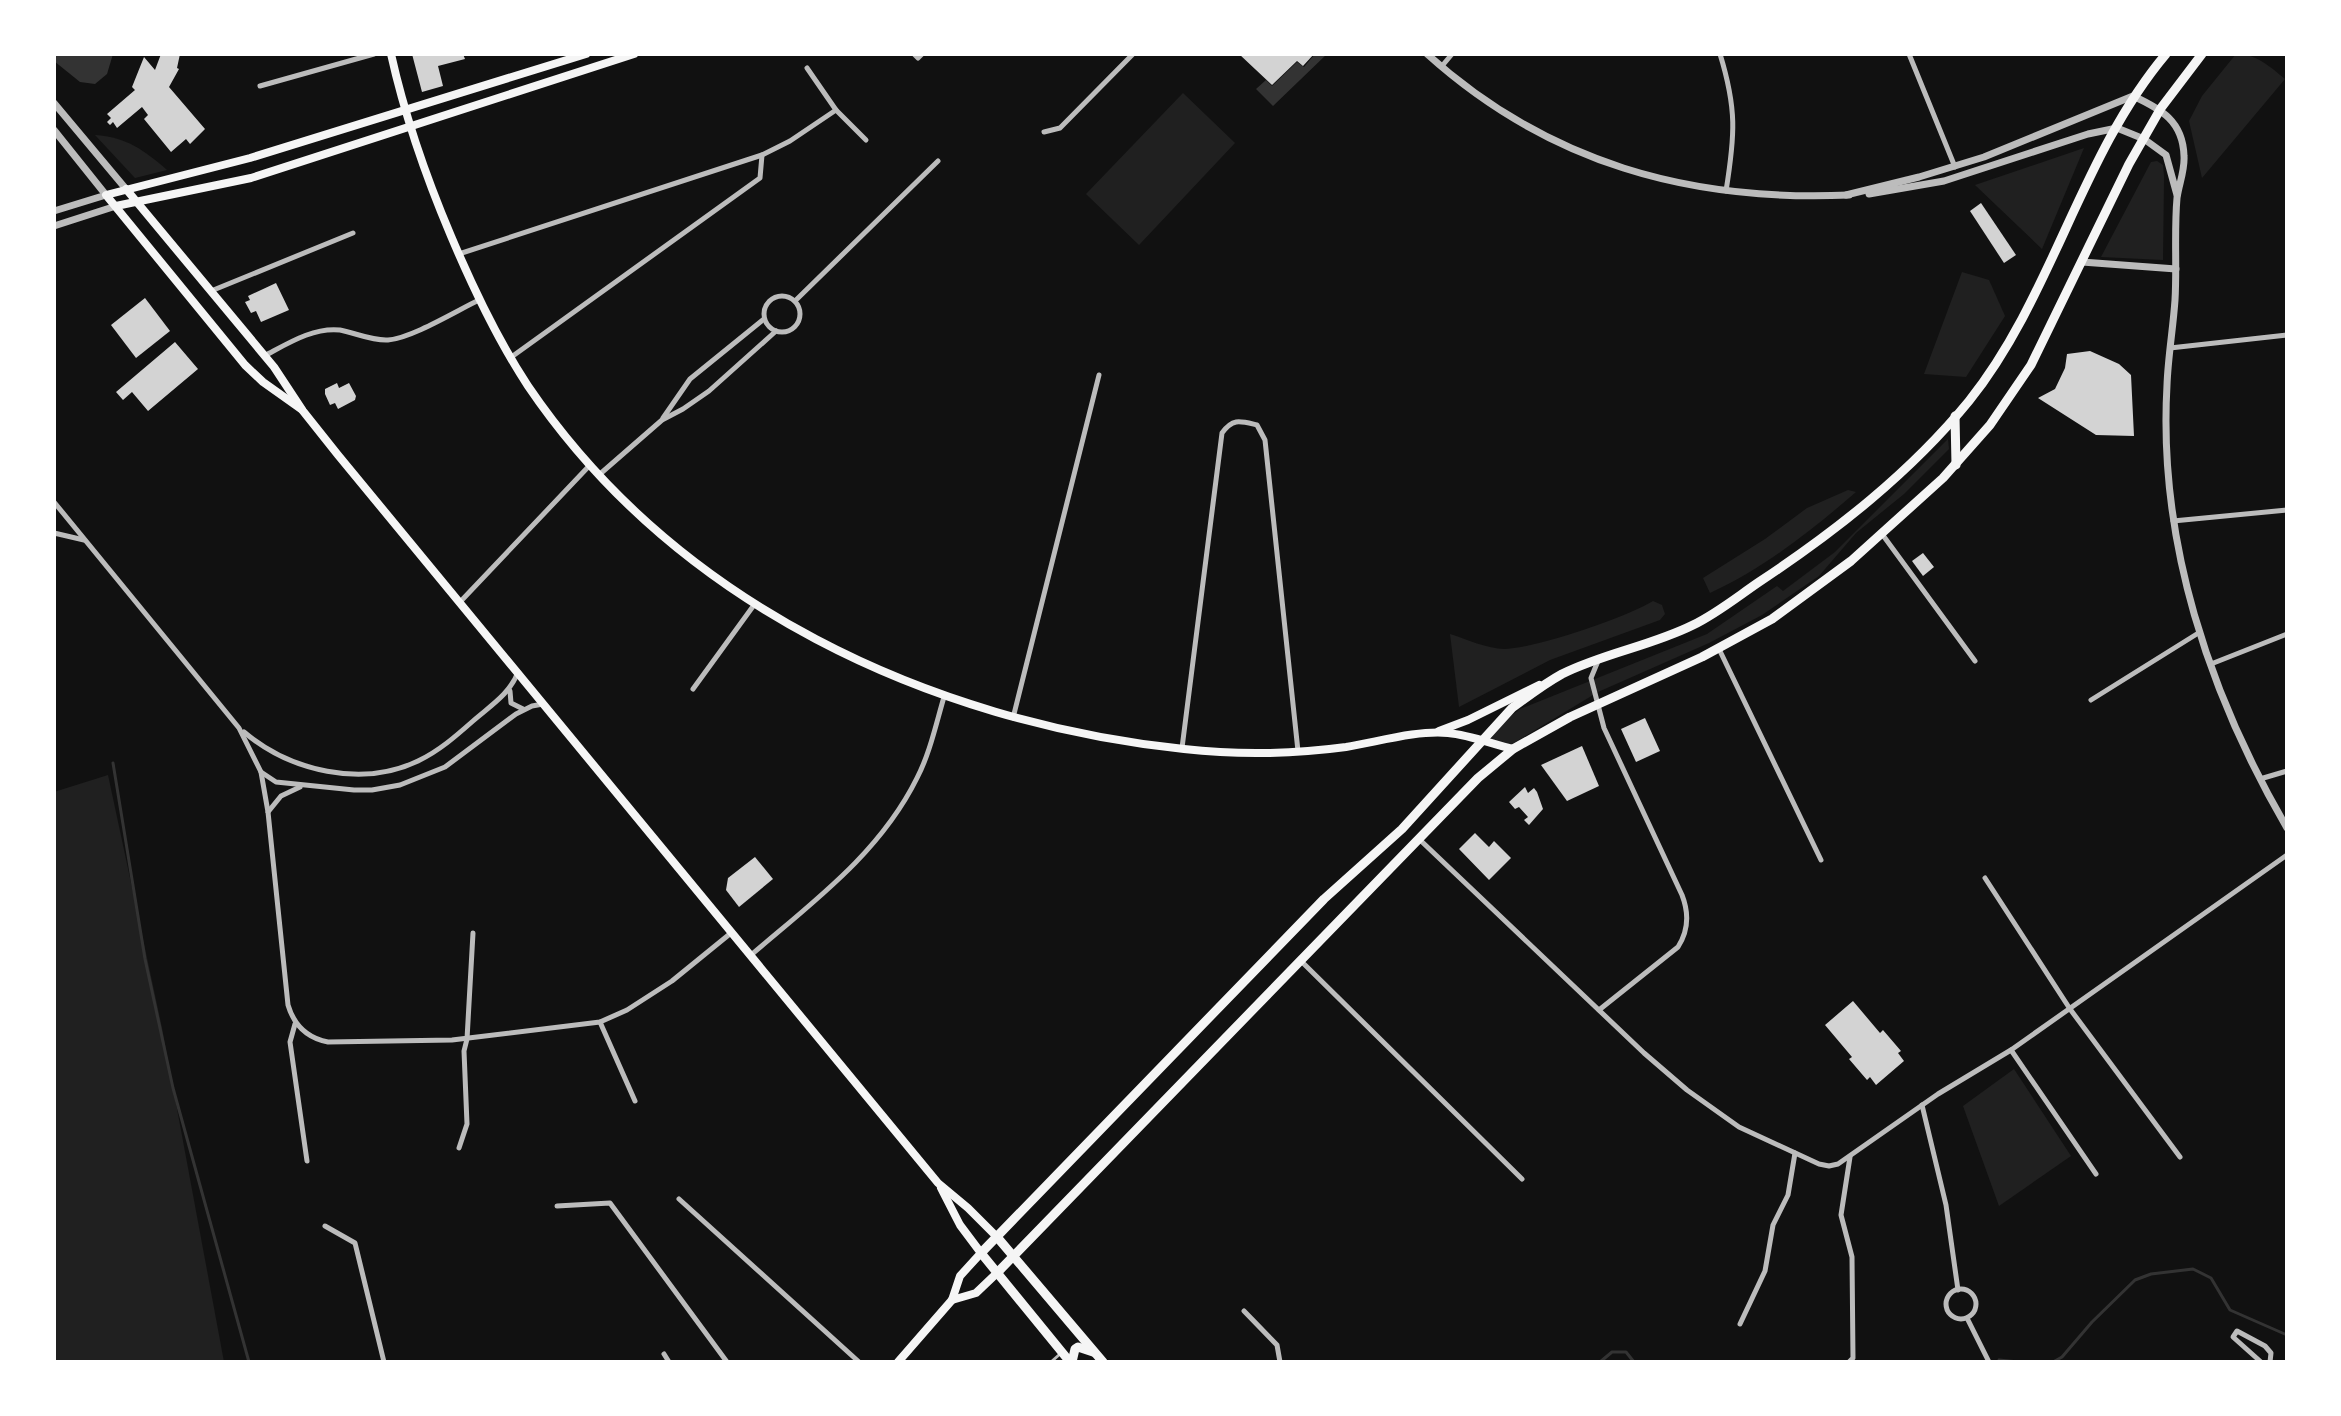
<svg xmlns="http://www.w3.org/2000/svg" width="2341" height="1416" font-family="'Open Sans',sans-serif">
<rect width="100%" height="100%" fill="#111"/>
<g fill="#202020">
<path d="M2236 54C2257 54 2269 66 2285 79L2202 178 2189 121 2202 96Z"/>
<path d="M1183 93 1235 143 1139 245 1086 194Z"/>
<path d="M95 135C126 137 144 150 167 170L135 178Z"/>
<path d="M2084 148 2042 249 1975 185Z"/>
<path d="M2157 161 2163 165 2164 176 2163 260 2101 257 2151 162Z"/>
<path d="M1962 272 1989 280 2005 316 1966 377 1924 374Z"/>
<path d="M1948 439 1949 449 1904 494 1856 533 1819 576 1762 615 1709 643 1598 692 1512 744 1491 742 1494 729 1520 709 1707 634 1777 586 1783 591 1835 552Z"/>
<path d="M1848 490 1856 492C1811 531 1764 568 1710 593L1703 578 1765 539 1807 508Z"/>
<path d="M1653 601 1662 605 1665 614 1660 620 1550 660 1459 707 1450 634C1466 639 1488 649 1504 649 1537 648 1625 618 1653 601Z"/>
<path d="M108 775 162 1028 224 1362H54V792Z"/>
<path d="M2014 1069 2071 1156 1999 1206 1963 1106Z"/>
</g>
<g fill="#333">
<path d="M54 54H113L107 74 95 84 80 82 54 61Z"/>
<path d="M1315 54H1327L1273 106 1256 89 1266 80 1272 86 1297 62 1304 67Z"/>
</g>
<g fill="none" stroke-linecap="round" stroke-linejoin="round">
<g stroke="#333" stroke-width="3">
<path d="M113 763 145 959 173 1088 249 1362"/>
<path d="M1999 1360 2018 1362"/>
<path d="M1600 1362 1612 1352H1626L1634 1362"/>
<path d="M2053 1362 2062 1357 2092 1322 2135 1280 2151 1274 2193 1269 2211 1278 2230 1310 2287 1335"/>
</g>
</g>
<g fill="#d3d3d3">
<path d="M161 54H180L177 68 179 69 169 87 205 129 190 144 186 139 171 152 144 119 148 115 142 107 117 128 113 122 110 125 107 122 111 118 107 114 135 90 132 87 144 57 155 70Z"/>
<path d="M412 54H463L465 59 438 66 443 86 422 92Z"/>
<path d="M1239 54H1314L1303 66 1297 61 1272 85Z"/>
<path d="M1981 203 2016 255 2004 263 1970 211Z"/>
<path d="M276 283 289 310 261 322 256 311 251 313 245 302 250 300 248 296Z"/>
<path d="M145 298 170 331 136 358 111 325Z"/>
<path d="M175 342 198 369 148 411 132 392 123 400 116 392Z"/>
<path d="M2090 351 2119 364 2131 375 2134 436 2096 435 2038 398 2055 389 2065 368 2067 354Z"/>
<path d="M337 383 339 388 349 383 356 396 355 400 338 409 335 403 330 405 325 394V389Z"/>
<path d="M1923 553 1934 567 1923 576 1912 561Z"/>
<path d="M1645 718 1660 751 1636 762 1621 729Z"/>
<path d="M1582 746 1599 786 1567 801 1541 765Z"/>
<path d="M1525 787 1528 793 1534 788 1537 792 1543 809 1529 825 1524 820 1528 817 1519 807 1515 809 1509 802Z"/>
<path d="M1475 833 1489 847 1494 841 1511 858 1489 880 1459 849Z"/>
<path d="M755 857 773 879 739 907 726 890 728 878Z"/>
<path d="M1853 1001 1880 1033 1883 1030 1901 1051 1898 1053 1904 1061 1876 1085 1870 1077 1867 1080 1849 1059 1852 1057 1825 1025Z"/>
</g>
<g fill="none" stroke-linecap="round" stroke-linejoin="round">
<path stroke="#bcbcbc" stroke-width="3" d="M1051 1362 1060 1354"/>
<g stroke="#bcbcbc" stroke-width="5">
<path d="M914 54 918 58 922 54"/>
<path d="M1720 54C1737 109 1735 135 1726 191"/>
<path d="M1909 54 1955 167"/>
<path d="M1442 66 1452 54"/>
<path d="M260 86 374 54"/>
<path d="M836 110 866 140"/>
<path d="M1044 132 1060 128 1133 54"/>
<path d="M459 254 762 155 790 141 836 110 807 68"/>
<path d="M211 291 353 233"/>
<circle cx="782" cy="314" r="18"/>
<path d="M795 301 938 161"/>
<path d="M2170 348 2287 335"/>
<path d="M264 356C287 344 313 327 340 330 356 333 372 341 388 340 412 338 456 311 479 300"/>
<path d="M510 358 760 178 762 155"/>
<path d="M663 418 690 379 764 319"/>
<path d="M600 474 662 420 683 409 709 391 776 331"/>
<path d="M54 502 239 728 261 772 276 782 354 790H372L400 785 445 767 516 714 532 706 543 704"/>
<path d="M2173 521 2287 510"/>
<path d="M54 533 84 540"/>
<path d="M1882 534 1975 661"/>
<path d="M461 601 590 465"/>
<path d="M1719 649 1821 860"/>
<path d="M1598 661 1591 678 1604 728 1682 895C1689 913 1689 930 1678 947L1599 1010"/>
<path d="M2211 664 2287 634"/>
<path d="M693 689 754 605"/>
<path d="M510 691 511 703 523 709"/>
<path d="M2091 700 2200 632"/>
<path d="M1013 718 1099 375"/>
<path d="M244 732C290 771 362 788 418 761 439 751 456 736 473 721 490 706 510 694 518 672"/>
<path d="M1182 748 1222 433C1233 418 1240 421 1257 425L1265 440 1298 751"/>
<path d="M261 772 268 812 288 1005C294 1025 307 1038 328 1042L452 1040 600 1022 627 1010 672 981 731 933"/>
<path d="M2260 779 2287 771"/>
<path d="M268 812 281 796 300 787"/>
<path d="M1419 839 1644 1053 1687 1090 1739 1127 1819 1164 1829 1166 1838 1164 1938 1094 2011 1050 2287 855"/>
<path d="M1985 878 2070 1009 2180 1157"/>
<path d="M751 955C813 902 880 853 917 778 930 753 936 724 944 697"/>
<path d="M1301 961 1522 1179"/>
<path d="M600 1022 635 1101"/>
<path d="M295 1024 290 1042 307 1161"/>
<path d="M2011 1050 2096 1174"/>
<path d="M1922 1105 1946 1205 1958 1290"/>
<path d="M459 1148 467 1124 464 1051 467 1039 473 933"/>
<path d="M679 1199 859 1362"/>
<path d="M557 1206 610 1203 727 1362"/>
<path d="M325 1226 355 1243 384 1362"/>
<circle cx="1961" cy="1304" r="15"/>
<path d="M1244 1311 1277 1345 1280 1362"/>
<path d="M1967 1318 1989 1362"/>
<path d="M1740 1324 1765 1271 1773 1225 1788 1195 1795 1153"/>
<path d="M664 1354 669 1362"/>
<path d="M1849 1362 1853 1358 1852 1257 1841 1215 1850 1157"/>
<path d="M2261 1362 2233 1337 2237 1331 2265 1346 2271 1353 2270 1362"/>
</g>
<g stroke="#bcbcbc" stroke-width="7">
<path d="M1427 54C1548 163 1689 202 1849 195"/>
<path d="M54 103 126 189"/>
<path d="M54 130 106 195 54 211"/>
<path d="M1869 194 1944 181 2088 134 2117 128 2144 139 2166 155 2177 195"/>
<path d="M1846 195 1919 177 1984 157 2133 96C2161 109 2183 121 2184 156 2185 170 2179 184 2177 198 2174 232 2177 266 2175 300 2173 329 2168 357 2167 385 2158 541 2209 694 2287 828"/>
<path d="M54 226 116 206"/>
<path d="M2082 262 2176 269"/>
</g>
<g stroke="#f5f5f5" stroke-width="8">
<path d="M391 54C405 117 426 177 451 236 473 288 497 339 528 386 676 604 929 722 1184 749 1237 755 1294 754 1346 747 1377 742 1417 730 1448 733 1470 735 1492 744 1513 749"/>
<path d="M126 189 274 367 303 411 338 455 938 1183 968 1208 997 1237"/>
<path d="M116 206 251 178 634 54"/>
<path d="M301 409 263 382 245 365 106 195 250 158 586 54"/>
<path d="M1439 731 1468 720 1539 685"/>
<path d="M952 1300 976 1293 997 1273"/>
<path d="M898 1362 952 1300 960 1276 981 1253 960 1225 941 1188"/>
</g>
<g stroke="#f5f5f5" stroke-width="9">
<path d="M1955 416 1956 465"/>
<path d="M997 1237 1103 1362"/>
<path d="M997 1273 1478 778 1513 749 1570 717 1702 657 1772 619 1851 561 1943 478 1990 425 2031 365 2129 164 2161 108 2202 54"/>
<path d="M1070 1362 981 1253 1324 899 1402 829 1512 708C1528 696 1544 684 1562 674 1604 653 1651 646 1693 625 1716 614 1737 597 1759 582 1836 531 1910 473 1969 401 2053 296 2080 156 2166 54"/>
<path d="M1072 1362 1075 1349 1078 1347 1093 1352"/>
</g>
</g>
<rect width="2341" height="1416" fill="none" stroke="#ffffff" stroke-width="112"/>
</svg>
